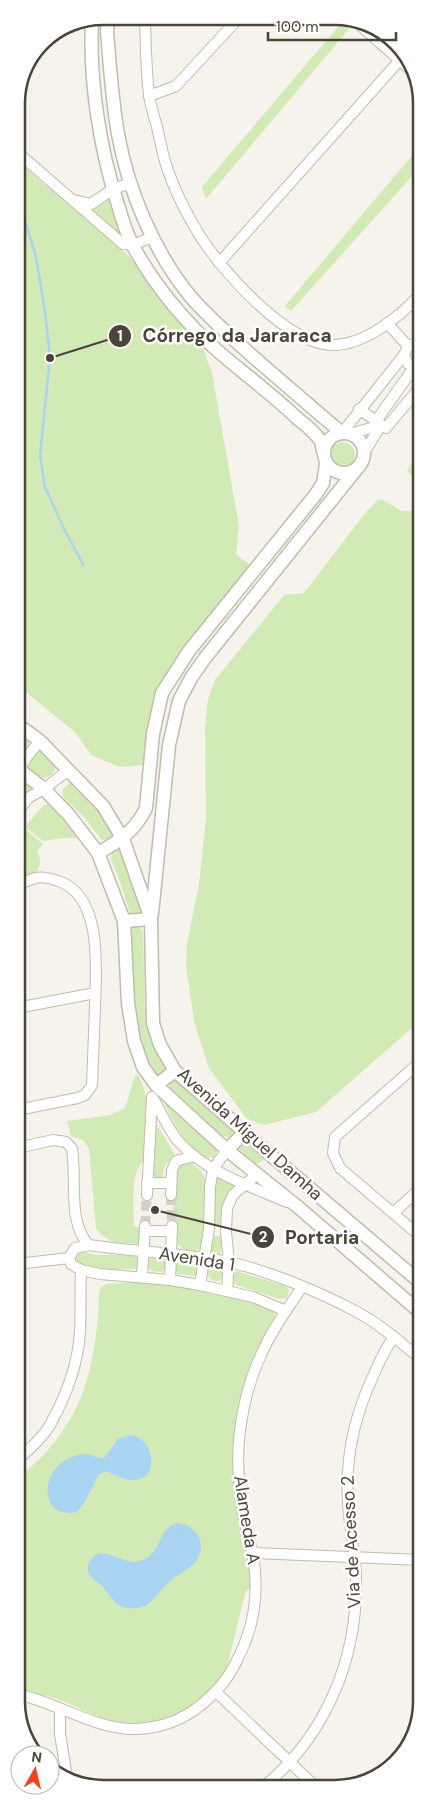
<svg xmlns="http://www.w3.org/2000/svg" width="438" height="1805" font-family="'DM Sans',sans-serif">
<rect width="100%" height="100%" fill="#f6f3ec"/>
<g fill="#d2eab5">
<path d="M343 21 349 29 206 199 202 187Z"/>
<path d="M421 145V166L291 311 285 306Z"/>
<path d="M16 160 130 257 202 345 212 373 239 526 236 554 250 565 252 571 160 687 143 765 120 767 91 755 75 732 17 685Z"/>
<path d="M107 198 111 200 127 238 122 240 91 212 90 207Z"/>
<circle cx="342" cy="455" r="13"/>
<path d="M421 445V484L407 471C413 464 416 454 421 445Z"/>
<path d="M378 500H383L402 511H414L421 501V1020L316 1112 264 1125 247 1119 209 1068 203 1050 194 1021 186 966 187 944 199 884 206 818 205 728 208 699 215 680 284 595 304 593 366 512Z"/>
<path d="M17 728C26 736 34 741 25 753L17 756Z"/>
<path d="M38 751H41L56 766C54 774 51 777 42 778L28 768 27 763Z"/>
<path d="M25 779 34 786V790L17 806V788Z"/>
<path d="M74 782 79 783 115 833 113 837 106 841 102 840 83 816 65 799 63 796V789L70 783Z"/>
<path d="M51 803C56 803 62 803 67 805 80 812 83 832 96 838L91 842C76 835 59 839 43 841L25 827 43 806Z"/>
<path d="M25 829 43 844 37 851C47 870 31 878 17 888V838Z"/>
<path d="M116 849 122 850 144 913 133 917 130 913 118 876 111 860 112 852Z"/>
<path d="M131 926H138L143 932 145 1017 148 1029 168 1071 161 1075H157C129 1031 132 979 129 928Z"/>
<path d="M138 1075C153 1100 146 1131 145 1159 129 1174 134 1204 134 1226L144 1230 142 1239 138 1244C121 1243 107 1244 96 1228L89 1149 83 1140 71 1136 67 1121 111 1115 125 1108 135 1076Z"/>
<path d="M172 1079H177L235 1129 234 1135 229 1138 223 1136 172 1093 168 1083Z"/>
<path d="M167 1103 219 1147 214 1158 203 1157C184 1144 174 1125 165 1104Z"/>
<path d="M154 1124 157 1125 174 1153V1155L165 1165 162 1178 151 1176Z"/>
<path d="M244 1140 264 1154 263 1160 259 1163 254 1164 238 1148 239 1144Z"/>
<path d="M191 1162 201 1171 208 1183V1237L201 1248 195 1251 185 1250 174 1242 173 1178 176 1166Z"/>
<path d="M217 1178H221L235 1184 236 1187 224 1223 217 1226 214 1225 213 1221 214 1181Z"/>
<path d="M215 1236H220L222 1238 221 1252 218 1256 211 1252V1238Z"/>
<path d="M80 1250 95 1255H134L139 1260V1266L136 1269 92 1270 76 1266 72 1253Z"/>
<path d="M154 1257C161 1258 165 1259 167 1267L162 1272 151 1271 147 1267 148 1260Z"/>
<path d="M178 1261 197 1264 200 1268 199 1273 195 1276 178 1274 174 1268Z"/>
<circle cx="216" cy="1273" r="8"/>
<path d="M236 1271 286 1286 289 1290 287 1298 280 1299 236 1285 232 1282V1275Z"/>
<path d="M134 1282 180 1285 238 1296 273 1310 276 1319 238 1429 253 1587 246 1591 245 1594 229 1659C229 1670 218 1680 212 1688 183 1722 133 1732 92 1714 80 1709 69 1703 57 1699 44 1694 28 1694 17 1685V1477C44 1460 69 1427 81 1397 91 1373 95 1344 98 1318 99 1308 98 1298 100 1288L106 1284Z"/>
</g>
<g fill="#a9d4f2">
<path d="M131 1435C157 1440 159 1482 132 1480 122 1480 115 1474 106 1471L99 1474 83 1505 77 1512C42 1520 39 1476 64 1461 72 1456 82 1452 90 1455 97 1457 99 1459 105 1457L118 1439Z"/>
<path d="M176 1523C195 1523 209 1544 196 1561 190 1570 177 1574 169 1582 161 1589 156 1598 148 1604 139 1610 123 1610 115 1602 111 1598 107 1592 103 1587 98 1582 93 1580 89 1574 87 1569 87 1565 91 1560 101 1542 123 1566 140 1561 163 1554 156 1531 176 1523Z"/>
</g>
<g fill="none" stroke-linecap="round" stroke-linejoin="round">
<path stroke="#a9d4f2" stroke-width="2.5" d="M19 163 23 214 36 257 45 311 50 358 40 455 45 487 65 531 84 566"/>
<g stroke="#d4d0c8" stroke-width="10" stroke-dasharray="10 5" stroke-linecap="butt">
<path d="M171 1195 172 1226"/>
<path d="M145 1226 147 1195"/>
</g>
<g stroke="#c2bbae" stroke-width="12">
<g id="minor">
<path d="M353 19 412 71"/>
<path d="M145 22C146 46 146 70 149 94 150 105 154 116 157 127 160 141 163 155 167 168 175 191 187 215 200 236 223 272 286 343 331 345 364 346 401 316 421 293"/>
<path d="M149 96 176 86 236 21"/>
<path d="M16 151 123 244 133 245 152 237"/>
<path d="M74 200 91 204 113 189 131 183"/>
<path d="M219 263 399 61"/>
<path d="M411 304 421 311"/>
<path d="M387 323 408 346"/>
<path d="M420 364 415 366 408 364 404 355 408 346 415 344 421 347"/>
<path d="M359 409 386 428 421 386"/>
<path d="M376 421 415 366"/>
<path d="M342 433 404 355"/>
<path d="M350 434 381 425 364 453"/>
<path d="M17 782C21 776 21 773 22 766 24 758 35 748 40 741"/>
<path d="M17 813 28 798 44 789 62 775 70 771"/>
<path d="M17 885C22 883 29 880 35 878 43 876 53 879 61 882 103 899 96 970 95 1008 94 1033 93 1059 92 1085L85 1095 78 1098 17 1110"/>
<path d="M17 1008 95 993"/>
<path d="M421 1061 335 1137 333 1153 340 1168 421 1237"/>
<path d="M152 1097C161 1111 169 1132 180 1143 206 1172 252 1187 287 1202"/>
<path d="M17 1148 53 1140 66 1142 72 1149C77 1178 67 1223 89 1245L75 1248 69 1258 71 1264 81 1270C80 1291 81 1311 80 1332 78 1363 66 1396 51 1423 44 1437 29 1450 17 1460"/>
<path d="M147 1183H171"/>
<path d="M147 1195 152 1098"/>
<path d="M171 1195 172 1170 176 1161 194 1156"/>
<path d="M393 1213 421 1188"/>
<path d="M145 1231H172"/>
<path d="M89 1245C136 1252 183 1253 229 1262 269 1271 320 1292 357 1312 380 1324 401 1343 421 1359"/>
<path d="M17 1264 69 1258"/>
<path d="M81 1270 100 1274 170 1280 200 1285 253 1297 286 1311"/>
<path d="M142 1277 145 1226"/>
<path d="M170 1280 172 1226"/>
<path d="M200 1285 209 1229 210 1187 213 1169 227 1150"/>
<path d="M227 1291 229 1263 226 1232 227 1208 233 1195 257 1174"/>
<path d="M253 1553 422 1560"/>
<path d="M216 1692 317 1788"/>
<path d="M17 1694C56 1702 96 1730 136 1729 166 1728 192 1716 213 1694 226 1682 233 1670 240 1654 256 1621 259 1586 252 1551 250 1538 245 1526 243 1514 239 1490 237 1463 239 1439 242 1411 249 1380 261 1355 271 1331 288 1308 302 1287"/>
<path d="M60 1709V1734L67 1777"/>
<path d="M262 1788C326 1736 358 1659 356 1577 356 1552 349 1528 348 1502 345 1457 355 1414 374 1374 380 1360 385 1349 394 1337"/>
</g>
</g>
<g stroke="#c2bbae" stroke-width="15">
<g id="tertiary">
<path d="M92 22C89 80 100 150 118 205 122 219 126 232 132 244 154 285 186 323 220 353 246 375 273 395 298 419 306 425 314 432 320 440 322 443 322 447 323 451"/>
<path d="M108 22 107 32C110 66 112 100 118 134 128 190 154 252 190 296 208 317 229 335 250 354 280 380 311 407 342 433"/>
<circle cx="344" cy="453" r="20"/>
<path d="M17 724 40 741 103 806 123 839 151 919 153 1023 160 1045 175 1071 273 1157 421 1283"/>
<path d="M17 768 44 789 69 815 98 853 124 921 128 1003 134 1041 143 1067 156 1085 227 1150 298 1207 421 1313"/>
<path d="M98 853C118 842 136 830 146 808L153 734 162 693 189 651 316 494 323 483 326 464"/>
<path d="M152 914 169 745 179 701 191 678 205 658 359 466"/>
<path d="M124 921 151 919"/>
<path d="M156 1085 175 1071"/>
<path d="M227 1150 245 1132"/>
</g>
</g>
<use href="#minor" stroke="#fff" stroke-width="10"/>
<use href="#tertiary" stroke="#fff" stroke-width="12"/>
</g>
<g text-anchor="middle" stroke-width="5" stroke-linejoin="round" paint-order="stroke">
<g font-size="18" fill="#4b4439" stroke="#fff">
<text transform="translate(250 1134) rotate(42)" y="6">Avenida Miguel Damha</text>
<text transform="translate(197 1259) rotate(9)" y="6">Avenida 1</text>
<text transform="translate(247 1520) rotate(81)" y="6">Alameda A</text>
<text transform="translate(351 1542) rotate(-93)" y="6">Via de Acesso 2</text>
</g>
</g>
<path d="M0 0H438V1805H0ZM103 25H335A78 78 0 0 1 413 103V1702A78 78 0 0 1 335 1780H103A78 78 0 0 1 25 1702V103A78 78 0 0 1 103 25Z" fill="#fff" fill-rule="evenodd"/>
<path fill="none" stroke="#4b4439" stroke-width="2.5" d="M103 25H335A78 78 0 0 1 413 103V1702A78 78 0 0 1 335 1780H103A78 78 0 0 1 25 1702V103A78 78 0 0 1 103 25Z"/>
<path fill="none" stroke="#4b4439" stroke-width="2" d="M50 358L120 336M155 1210L263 1237"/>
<g fill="#4b4439" stroke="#fff" stroke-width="2">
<circle cx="50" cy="358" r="5"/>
<circle cx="155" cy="1210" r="5"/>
<circle cx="120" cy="336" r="12"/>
<circle cx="263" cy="1237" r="12"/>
</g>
<g font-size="15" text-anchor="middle" font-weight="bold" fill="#fff">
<text x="120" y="341">1</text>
<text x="263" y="1242">2</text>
</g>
<g font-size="19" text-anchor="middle" font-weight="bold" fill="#4b4439" stroke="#fff" stroke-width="5" stroke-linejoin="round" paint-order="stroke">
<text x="237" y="342">Córrego da Jararaca</text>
<text x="322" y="1244">Portaria</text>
</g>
<g transform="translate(35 1770) rotate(8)"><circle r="24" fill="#ffffff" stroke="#b7b4b0"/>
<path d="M0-4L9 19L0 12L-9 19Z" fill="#fc3f1d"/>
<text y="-8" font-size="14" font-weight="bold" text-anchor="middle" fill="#4b4439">N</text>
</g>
<path d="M268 32v8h128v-8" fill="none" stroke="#4b4439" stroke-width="2.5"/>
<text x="276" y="32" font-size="15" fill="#4b4439" stroke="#ffffff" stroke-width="4" paint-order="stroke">100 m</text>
</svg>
